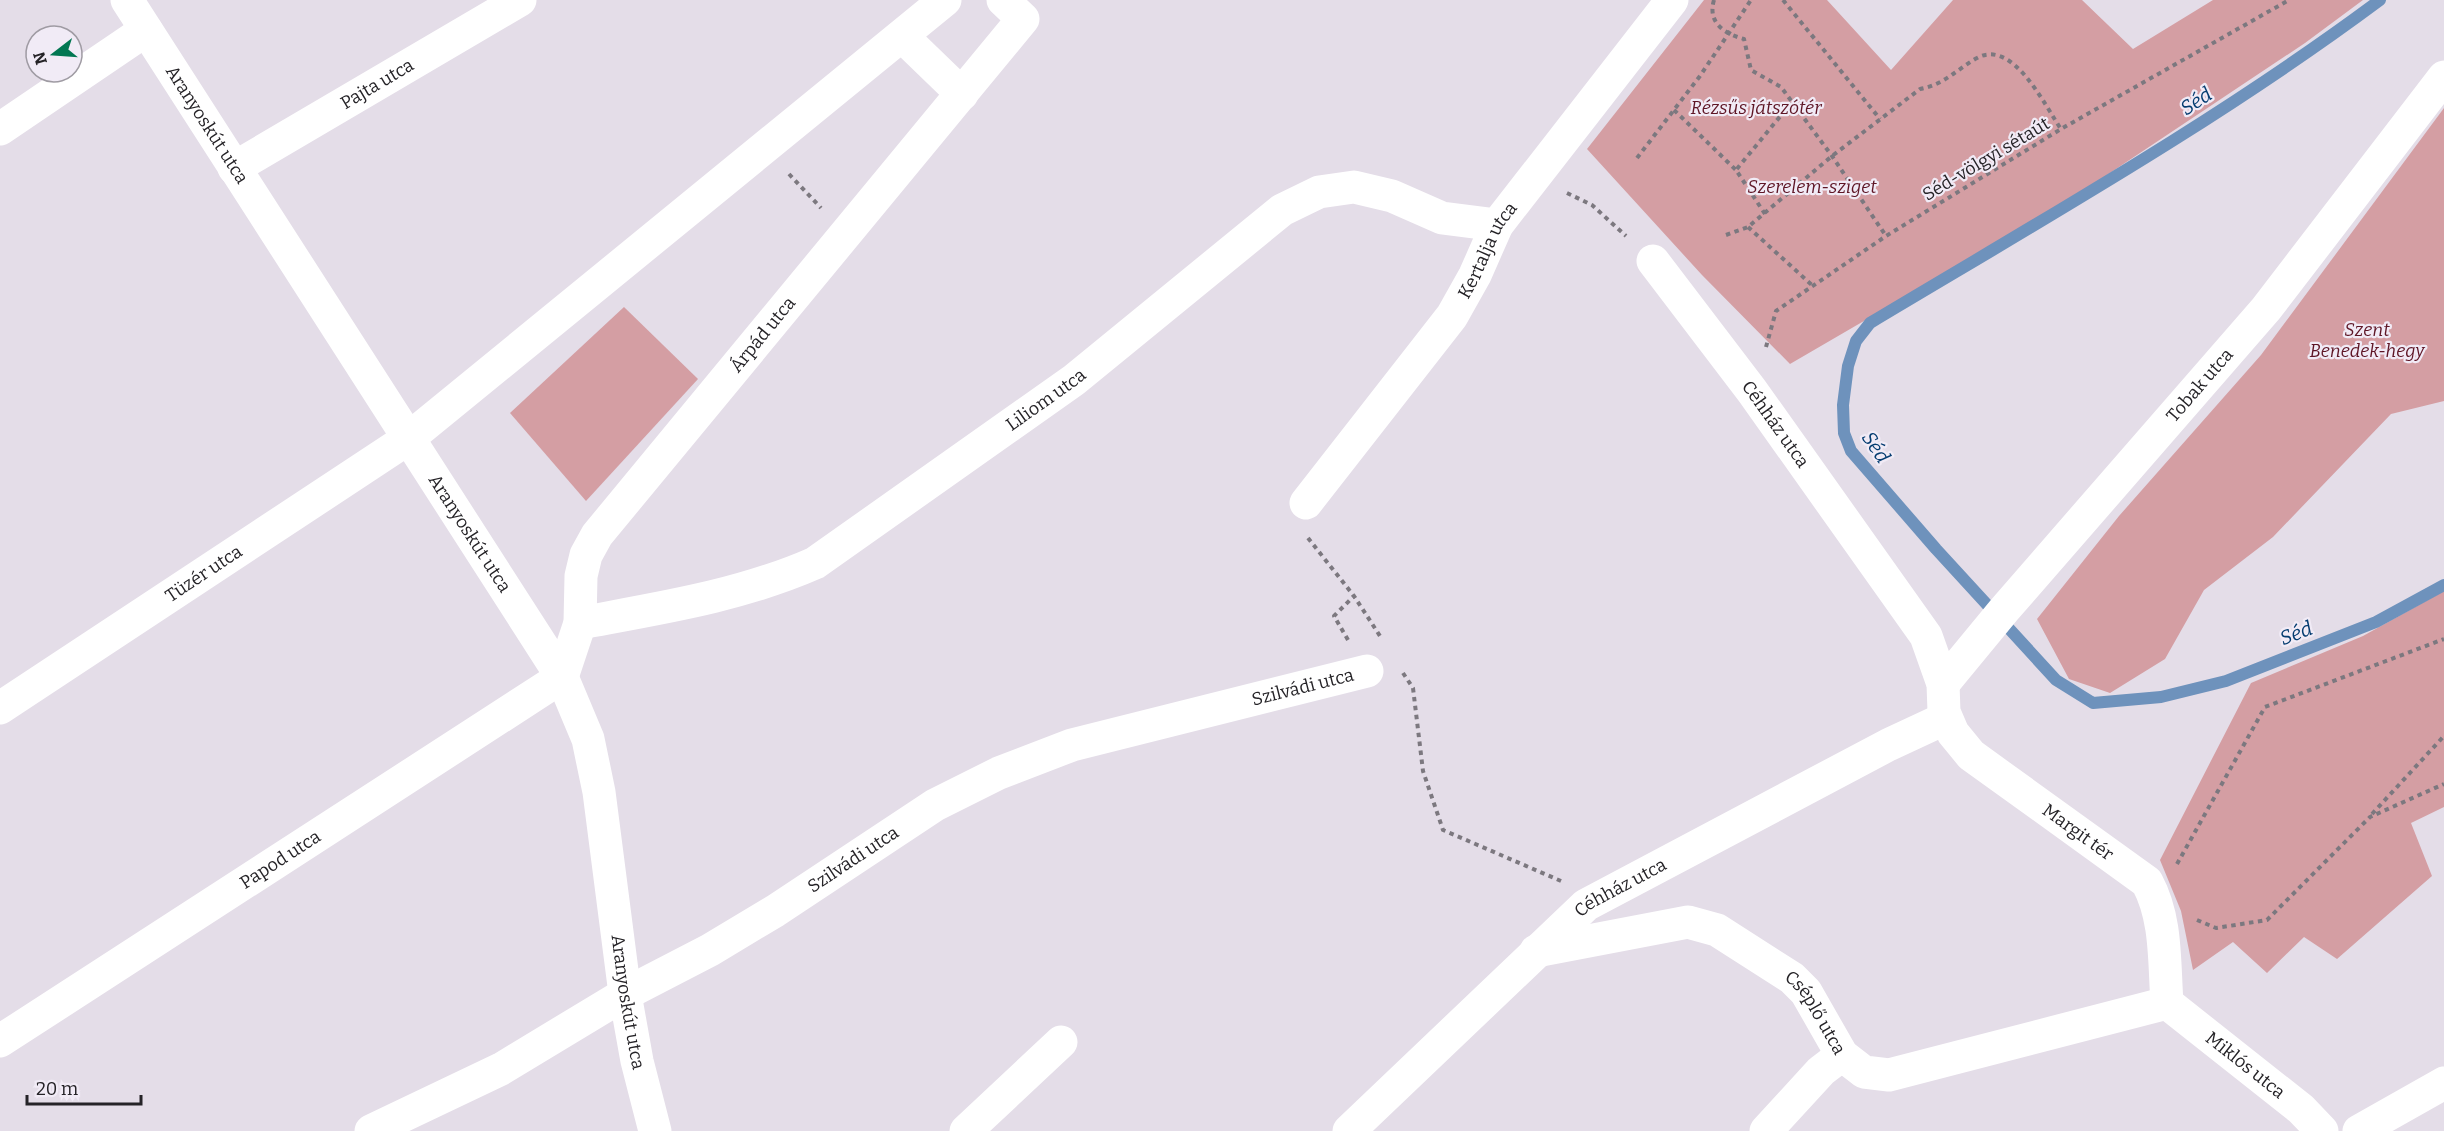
<svg xmlns="http://www.w3.org/2000/svg" width="2444" height="1131" font-family="Bitter,serif">
<rect width="100%" height="100%" fill="#e4dde8"/>
<g fill="#d49ea3">
<path d="M1704 0H1827L1891 70 1953 0H2082L2133 49 2213 0H2363L2305 43 2053 211 1790 364 1702 275 1587 149Z"/>
<path d="M2444 108V401L2391 414 2273 537 2204 590 2165 659 2110 693 2069 679 2037 619 2119 516 2261 355Z"/>
<path d="M624 307 698 379 586 501 510 413Z"/>
<path d="M2444 591V807L2411 823 2432 876 2337 959 2304 937 2267 973 2233 942 2193 970 2181 911 2160 860 2251 683 2363 636Z"/>
</g>
<g fill="none" stroke-linecap="round" stroke-linejoin="round">
<path stroke="#6e92bc" stroke-width="12" d="M2380 0C2219 120 2042 220 1870 323L1856 341 1848 366 1843 405 1844 433 1851 451 1936 549 2056 680 2093 703 2161 697 2226 681 2376 622 2444 585"/>
<g stroke="#7c787f" stroke-width="4" stroke-dasharray="4.5 4.5" stroke-linecap="butt">
<path d="M1714 0C1707 23 1725 34 1744 39L1751 70 1781 87 1832 156 1886 236"/>
<path d="M1783 0 1880 119"/>
<path d="M1674 110 1736 170"/>
<path d="M1637 158 1700 76 1751 0"/>
<path d="M789 174 821 208"/>
<path d="M1567 193 1592 205 1626 236"/>
<path d="M1765 214 1736 170 1792 102"/>
<path d="M1748 227 1813 286"/>
<path d="M1726 235 1748 227 1832 156 1920 89C1944 85 1957 69 1977 58 2013 38 2045 106 2061 129"/>
<path d="M1766 347 1776 311 1886 236 2061 129 2289 0"/>
<path d="M1308 538 1354 596 1380 636"/>
<path d="M1348 640 1334 616 1354 596"/>
<path d="M1403 673 1413 688 1423 771 1443 830 1561 881"/>
<path d="M2372 814 2444 736"/>
<path d="M2177 864 2265 707 2444 639"/>
<path d="M2197 920 2216 928 2267 920 2370 817 2444 784"/>
</g>
<g stroke="#fff" stroke-width="33">
<path id="s1" d="M127 0 562 677 588 739 599 792 625 994 637 1061 655 1131"/>
<path d="M902 36 962 94"/>
<path d="M0 129 146 30"/>
<path id="s2" d="M234 168 520 0"/>
<path id="s3" d="M1653 261 1752 391 1926 636 1943 684 1944 712 1953 733 1971 755 2147 882C2167 919 2164 962 2167 1003"/>
<path id="s4" d="M1306 503 1452 316 1475 275 1497 225 1672 0"/>
<path id="s5" d="M580 623C660 608 740 596 815 563L1074 380 1282 210 1319 192 1354 187 1392 196 1442 218 1497 225"/>
<path id="s6" d="M1943 684 2004 610 2266 309 2444 77"/>
<path id="s7" d="M0 708 409 438 945 0"/>
<path id="s8" d="M1536 951 1688 922 1717 930 1792 978 1806 992 1842 1055 1864 1072 1889 1075 2167 1003"/>
<path id="s9" d="M2167 1003 2301 1109 2322 1131"/>
<path id="s10" d="M0 1041 562 677 580 623 581 576 586 555 597 535 1023 19 1003 0"/>
<path id="s11" d="M371 1131 501 1069 625 994 710 950 775 911 935 805 999 773 1072 745 1367 671"/>
<path d="M966 1131 1061 1042"/>
<path id="s12" d="M1349 1131 1586 905 1888 745 1946 718"/>
<path d="M1766 1131 1821 1071 1842 1055"/>
<path d="M2359 1131 2444 1083"/>
</g>
</g>
<g text-anchor="middle" stroke-width="4.5" stroke-linejoin="round" paint-order="stroke">
<g font-size="18" fill="#252327" stroke="#f1ebf6">
<text dy="6" stroke="none"><textPath href="#s2" startOffset="166">Pajta utca</textPath></text>
<text dy="6" stroke="none"><textPath href="#s1" startOffset="148">Aranyoskút utca</textPath></text>
<text transform="translate(1986 159) rotate(-31)" y="6">Séd-völgyi sétaút</text>
<text dy="6" stroke="none"><textPath href="#s4" startOffset="312">Kertalja utca</textPath></text>
<text dy="6" stroke="none"><textPath href="#s10" startOffset="1078">Árpád utca</textPath></text>
<text dy="6" stroke="none"><textPath href="#s6" startOffset="394">Tobak utca</textPath></text>
<text dy="6" stroke="none"><textPath href="#s5" startOffset="526">Liliom utca</textPath></text>
<text dy="6" stroke="none"><textPath href="#s3" startOffset="204">Céhház utca</textPath></text>
<text dy="6" stroke="none"><textPath href="#s1" startOffset="634">Aranyoskút utca</textPath></text>
<text dy="6" stroke="none"><textPath href="#s7" startOffset="244">Tüzér utca</textPath></text>
<text dy="6" stroke="none"><textPath href="#s11" startOffset="1040">Szilvádi utca</textPath></text>
<text dy="6" stroke="none"><textPath href="#s3" startOffset="726">Margit tér</textPath></text>
<text dy="6" stroke="none"><textPath href="#s10" startOffset="334">Papod utca</textPath></text>
<text dy="6" stroke="none"><textPath href="#s11" startOffset="554">Szilvádi utca</textPath></text>
<text dy="6" stroke="none"><textPath href="#s12" startOffset="366">Céhház utca</textPath></text>
<text dy="6" stroke="none"><textPath href="#s1" startOffset="1138">Aranyoskút utca</textPath></text>
<text dy="6" stroke="none"><textPath href="#s8" startOffset="316">Cséplő utca</textPath></text>
<text dy="6" stroke="none"><textPath href="#s9" startOffset="100">Miklós utca</textPath></text>
</g>
<g font-size="18" font-style="italic" fill="#5e1525" stroke="#f1ebf6">
<text x="1756" y="114">Rézsűs játszótér</text>
<text x="1812" y="193">Szerelem-sziget</text>
<text x="2367" y="336">Szent<tspan x="2367" dy="21">Benedek-hegy</tspan></text>
</g>
<g font-size="20" font-style="italic" fill="#043c70" stroke="#f1ebf6">
<text transform="translate(2196 101) rotate(-33)" y="7">Séd</text>
<text transform="translate(1876 447) rotate(56)" y="7">Séd</text>
<text transform="translate(2296 633) rotate(-21)" y="7">Séd</text>
</g>
</g>
<g transform="translate(54 54) rotate(253)"><circle r="28" fill="#f1ebf6" stroke="#9f9ba3" stroke-width="1.5"/>
<path d="M0-4.5L10 22L0 15L-10 22Z" fill="#027752"/>
<text y="-9" font-size="16" font-weight="bold" text-anchor="middle" fill="#252327">N</text>
</g>
<path d="M27 1095v9h114v-9" fill="none" stroke="#252327" stroke-width="3"/>
<text x="36" y="1095" font-size="18" fill="#252327" stroke="#f1ebf6" stroke-width="4.5" paint-order="stroke">20 m</text>
</svg>
